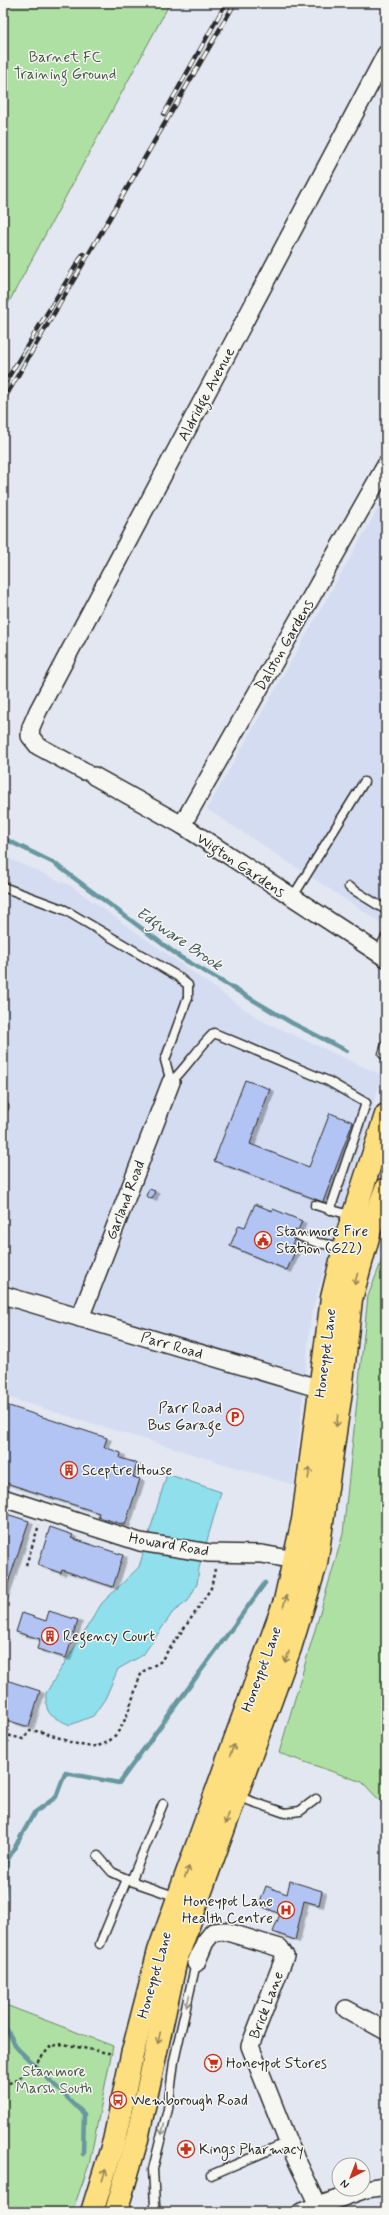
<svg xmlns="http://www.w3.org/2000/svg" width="389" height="2215" font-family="Mynerve,sans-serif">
<defs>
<filter id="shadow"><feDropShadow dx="4.5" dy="2.5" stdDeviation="0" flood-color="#0004"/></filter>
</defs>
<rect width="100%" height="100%" fill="#e2e7f2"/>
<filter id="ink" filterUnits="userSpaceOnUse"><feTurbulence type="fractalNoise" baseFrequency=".025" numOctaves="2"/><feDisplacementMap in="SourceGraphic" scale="8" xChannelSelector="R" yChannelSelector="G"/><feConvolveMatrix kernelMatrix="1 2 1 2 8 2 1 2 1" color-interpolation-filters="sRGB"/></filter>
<g filter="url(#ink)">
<g fill="#d4dcf2">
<path d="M386 495V926L207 809Z"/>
<path d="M3 856 71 886 260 1020 382 1075 311 1315 294 1485 3 1396Z"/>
</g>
<g fill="#ade0a2" stroke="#6c8666">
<path d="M3 3H170L3 313Z"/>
<path d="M386 1250V1807L362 1782 279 1753 343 1534 368 1296Z"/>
<path d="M3 2004 113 2046 89 2165 72 2212H7L3 2207Z"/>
</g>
<path fill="#90dfed" stroke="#68979f" d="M167 1474 221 1492 199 1568 197 1584 188 1601 173 1612 143 1655 118 1669 105 1699 93 1716 70 1725C51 1716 45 1716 46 1693L102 1603 139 1567Z"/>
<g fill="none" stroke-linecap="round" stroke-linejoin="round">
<g stroke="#68979f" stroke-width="4.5">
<path d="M3 838 54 863 180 957 292 1023 347 1051"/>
<path d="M83 2154 84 2114 17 2048 6 2028 3 1913 6 1863 34 1813 56 1797 65 1773 119 1783 265 1583"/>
</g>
</g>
<g fill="#b2c4f3" stroke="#2b2b2b" filter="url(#shadow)">
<path d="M245 1080 270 1089 250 1144 309 1167 330 1113 353 1122 323 1202 214 1161Z"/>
<path d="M149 1189 155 1191 152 1199 146 1196Z"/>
<path d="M255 1204 272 1211 273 1209 302 1221 291 1247 296 1249 287 1270 230 1246 239 1225 245 1227Z"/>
<path d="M3 1404 107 1438 104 1447 121 1453 120 1458 137 1463 133 1477 140 1479 125 1525 98 1517 99 1513 3 1482Z"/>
<path d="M3 1513 29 1521 3 1598Z"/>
<path d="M50 1527 73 1535 71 1538 123 1555 113 1587 62 1570 61 1573 38 1565Z"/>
<path d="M49 1611 78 1620 66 1658 37 1649 40 1639 16 1632 22 1613 46 1621Z"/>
<path d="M3 1679 40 1691 29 1727 3 1719Z"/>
<path d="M290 1881 322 1891 319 1905 304 1901 295 1940 273 1932 280 1914 259 1905 266 1886 287 1894Z"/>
</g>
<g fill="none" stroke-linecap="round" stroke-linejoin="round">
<g stroke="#2b2b2b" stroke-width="11">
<g id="lane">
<path d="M3 887 65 910 177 976 188 985V997L165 1060 171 1082"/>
<path d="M349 887 386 910"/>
<path d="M292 898 364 782"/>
<path d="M377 953 386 937"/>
<path d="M383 1054 386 1045"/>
<path d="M171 1082C187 1067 198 1048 214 1033L328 1081 366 1103 330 1210"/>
<path d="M3 1106 4 1107"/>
<path d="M315 1205 353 1216"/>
<path d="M297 1235 318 1243 344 1247"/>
<path d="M236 1796 285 1813 300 1811 316 1799"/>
<path d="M98 1856 112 1872 131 1881 177 1897"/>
<path d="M131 1881 163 1804"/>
<path d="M100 1944 127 1879"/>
<path d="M211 2175 288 2142"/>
<path d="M158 2212 155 2205 153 2169 168 2109 174 2061 196 1963H193"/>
</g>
</g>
<g stroke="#2b2b2b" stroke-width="20">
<g id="street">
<path d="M84 771 38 746 30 736 31 727 38 711 386 54"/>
<path d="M94 776 182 825 386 958"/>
<path d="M182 825 386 465"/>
<path d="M3 1295 321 1389 331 1390"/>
<path d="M80 1318 171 1082"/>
<path d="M3 1498 140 1542 209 1553 262 1554 306 1562"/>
<path d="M196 1963 205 1942 213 1932 224 1931 280 1948 285 1956 250 2046 288 2142 318 2205"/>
<path d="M346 2009 386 2031"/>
<path d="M301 2212 366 2189 386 2186"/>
</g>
</g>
<g stroke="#2b2b2b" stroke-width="25">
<g id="primary">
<path d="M92 2212 114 2141 132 2055 159 1951 285 1601 303 1520 332 1298 348 1232 386 1115"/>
<path d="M116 2212 137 2139 176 1959 290 1648 316 1564 341 1391 351 1299 370 1230 386 1189"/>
</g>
</g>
<g stroke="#2b2b2b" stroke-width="2.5" stroke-dasharray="3 3" stroke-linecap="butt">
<path d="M26 1565 39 1525"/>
<path d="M3 1734 23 1739 30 1731C46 1730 61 1740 77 1744 125 1758 128 1703 142 1672L160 1662 197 1610 211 1588 215 1569"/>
<path d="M3 2085C26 2079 36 2063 51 2046L63 2044 113 2054"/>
</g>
<use href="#lane" stroke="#f6f6f2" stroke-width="8"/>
<use href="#street" stroke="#f6f6f2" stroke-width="17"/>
<use href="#primary" stroke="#fddf80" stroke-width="22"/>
<g stroke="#2b2b2b" stroke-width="4.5">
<g id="rail">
<path d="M164 114 226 3"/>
<path d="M3 386 83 254"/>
<path d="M3 401 235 3"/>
</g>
</g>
<use href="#rail" stroke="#f6f6f2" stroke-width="3" stroke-dasharray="9" stroke-linecap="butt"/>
</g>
<defs><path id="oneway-shaft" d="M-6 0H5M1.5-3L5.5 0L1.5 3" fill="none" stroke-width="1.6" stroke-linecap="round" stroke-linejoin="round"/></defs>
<g stroke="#948556">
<use href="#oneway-shaft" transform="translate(356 1279) rotate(105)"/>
<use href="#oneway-shaft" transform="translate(337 1421) rotate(98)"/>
<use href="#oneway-shaft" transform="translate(309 1473) rotate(-82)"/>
<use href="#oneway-shaft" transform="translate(285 1601) rotate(-74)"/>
<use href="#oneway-shaft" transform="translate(287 1657) rotate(110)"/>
<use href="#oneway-shaft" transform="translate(232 1750) rotate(-70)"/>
<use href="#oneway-shaft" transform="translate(227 1819) rotate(110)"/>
<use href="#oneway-shaft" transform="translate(187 1872) rotate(-70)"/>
<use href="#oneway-shaft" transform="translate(159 2038) rotate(103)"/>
<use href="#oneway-shaft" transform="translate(104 2175) rotate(-73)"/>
</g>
<g stroke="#90908e">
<use href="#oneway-shaft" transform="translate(188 2001) rotate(103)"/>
<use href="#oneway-shaft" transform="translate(163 2129) rotate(103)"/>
</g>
</g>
<defs>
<g id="civic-ring" transform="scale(0.9)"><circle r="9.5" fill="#f6f6f2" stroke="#c8321e" stroke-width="1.5"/><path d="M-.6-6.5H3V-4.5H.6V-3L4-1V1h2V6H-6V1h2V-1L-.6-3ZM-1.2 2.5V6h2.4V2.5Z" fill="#c8321e"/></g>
<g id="parking-ring" transform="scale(0.9)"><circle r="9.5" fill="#f6f6f2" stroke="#c8321e" stroke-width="1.5"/><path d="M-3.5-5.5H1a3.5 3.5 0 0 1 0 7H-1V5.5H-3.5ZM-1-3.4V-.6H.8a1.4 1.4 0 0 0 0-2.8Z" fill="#c8321e"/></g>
<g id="building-ring" transform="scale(0.9)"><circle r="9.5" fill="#f6f6f2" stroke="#c8321e" stroke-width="1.5"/><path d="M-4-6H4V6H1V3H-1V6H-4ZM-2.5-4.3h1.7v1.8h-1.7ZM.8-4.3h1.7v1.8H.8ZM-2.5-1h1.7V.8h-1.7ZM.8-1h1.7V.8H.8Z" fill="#c8321e"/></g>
<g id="hospital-ring" transform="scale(0.9)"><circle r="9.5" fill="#f6f6f2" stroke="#c8321e" stroke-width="1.5"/><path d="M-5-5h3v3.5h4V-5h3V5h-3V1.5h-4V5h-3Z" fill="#c8321e"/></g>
<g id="supermarket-ring" transform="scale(0.9)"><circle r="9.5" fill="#f6f6f2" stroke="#c8321e" stroke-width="1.5"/><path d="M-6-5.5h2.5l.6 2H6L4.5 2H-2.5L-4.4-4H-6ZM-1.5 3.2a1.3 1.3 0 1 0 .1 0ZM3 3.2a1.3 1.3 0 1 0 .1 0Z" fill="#c8321e"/></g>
<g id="bus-ring" transform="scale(0.9)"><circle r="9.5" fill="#f6f6f2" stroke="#c8321e" stroke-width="1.5"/><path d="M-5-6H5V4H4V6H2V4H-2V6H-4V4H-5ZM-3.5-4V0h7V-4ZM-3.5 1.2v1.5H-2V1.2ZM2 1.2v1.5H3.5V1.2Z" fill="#c8321e"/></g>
<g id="pharmacy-ring" transform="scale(0.9)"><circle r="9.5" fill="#f6f6f2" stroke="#c8321e" stroke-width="1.5"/><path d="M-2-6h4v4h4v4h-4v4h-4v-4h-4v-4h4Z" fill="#c8321e"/></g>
</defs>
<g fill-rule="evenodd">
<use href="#civic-ring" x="263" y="1240"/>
<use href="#parking-ring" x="235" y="1417"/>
<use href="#building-ring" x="69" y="1470"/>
<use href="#building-ring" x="50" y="1636"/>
<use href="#hospital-ring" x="286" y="1910"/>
<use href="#supermarket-ring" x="213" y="2063"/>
<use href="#bus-ring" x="118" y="2100"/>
<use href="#pharmacy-ring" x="186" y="2149"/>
</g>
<g text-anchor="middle" stroke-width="3" stroke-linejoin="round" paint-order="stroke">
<g font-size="15" fill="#4c5849" stroke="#f6f6f2">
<text x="65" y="62">Barnet FC<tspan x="65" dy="17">Training Ground</tspan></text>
<text x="54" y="2076">Stanmore<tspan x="54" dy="17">Marsh South</tspan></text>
</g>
<g font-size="15" fill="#2b2b2b" stroke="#f6f6f2">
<text transform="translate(206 394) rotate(-62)" y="5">Aldridge Avenue</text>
<text transform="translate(284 645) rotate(-60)" y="5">Dalston Gardens</text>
<text transform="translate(241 865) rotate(34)" y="5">Wigton Gardens</text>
<text transform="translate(125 1200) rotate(-69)" y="5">Garland Road</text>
<text transform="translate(172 1345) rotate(16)" y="5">Parr Road</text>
<text transform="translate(325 1353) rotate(-83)" y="5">Honeypot Lane</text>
<text transform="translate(169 1544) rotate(10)" y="5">Howard Road</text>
<text transform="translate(261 1669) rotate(-70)" y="5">Honeypot Lane</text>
<text transform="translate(154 1975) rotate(-74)" y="5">Honeypot Lane</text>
<text transform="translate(266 2005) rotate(-69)" y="5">Brick Lane</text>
</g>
<g font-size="15" fill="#2b2b2b" stroke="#f6f6f2" text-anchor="start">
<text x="276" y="1236">Stanmore Fire<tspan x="276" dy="17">Station (G22)</tspan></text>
<text x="222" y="1413" text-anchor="end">Parr Road<tspan x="222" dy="17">Bus Garage</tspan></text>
<text x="82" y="1475">Sceptre House</text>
<text x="63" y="1641">Regency Court</text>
<text x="273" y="1906" text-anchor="end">Honeypot Lane<tspan x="273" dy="17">Health Centre</tspan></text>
<text x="226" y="2068">Honeypot Stores</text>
<text x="131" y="2105">Wemborough Road</text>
<text x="199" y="2154">Kings Pharmacy</text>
</g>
<g font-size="16" font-style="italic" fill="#44585c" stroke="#f6f6f2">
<text transform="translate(180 938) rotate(34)" y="6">Edgware Brook</text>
</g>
</g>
<rect width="389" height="2215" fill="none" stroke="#f6f6f2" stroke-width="16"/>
<rect x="8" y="8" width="373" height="2199" fill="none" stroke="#2b2b2b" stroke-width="1.5" filter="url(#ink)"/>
<g transform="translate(351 2177) rotate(222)"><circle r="19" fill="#f6f6f2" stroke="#a5a5a2"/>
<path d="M0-3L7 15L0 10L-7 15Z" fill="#c8321e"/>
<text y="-6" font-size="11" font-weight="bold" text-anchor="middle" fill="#2b2b2b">N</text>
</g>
</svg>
